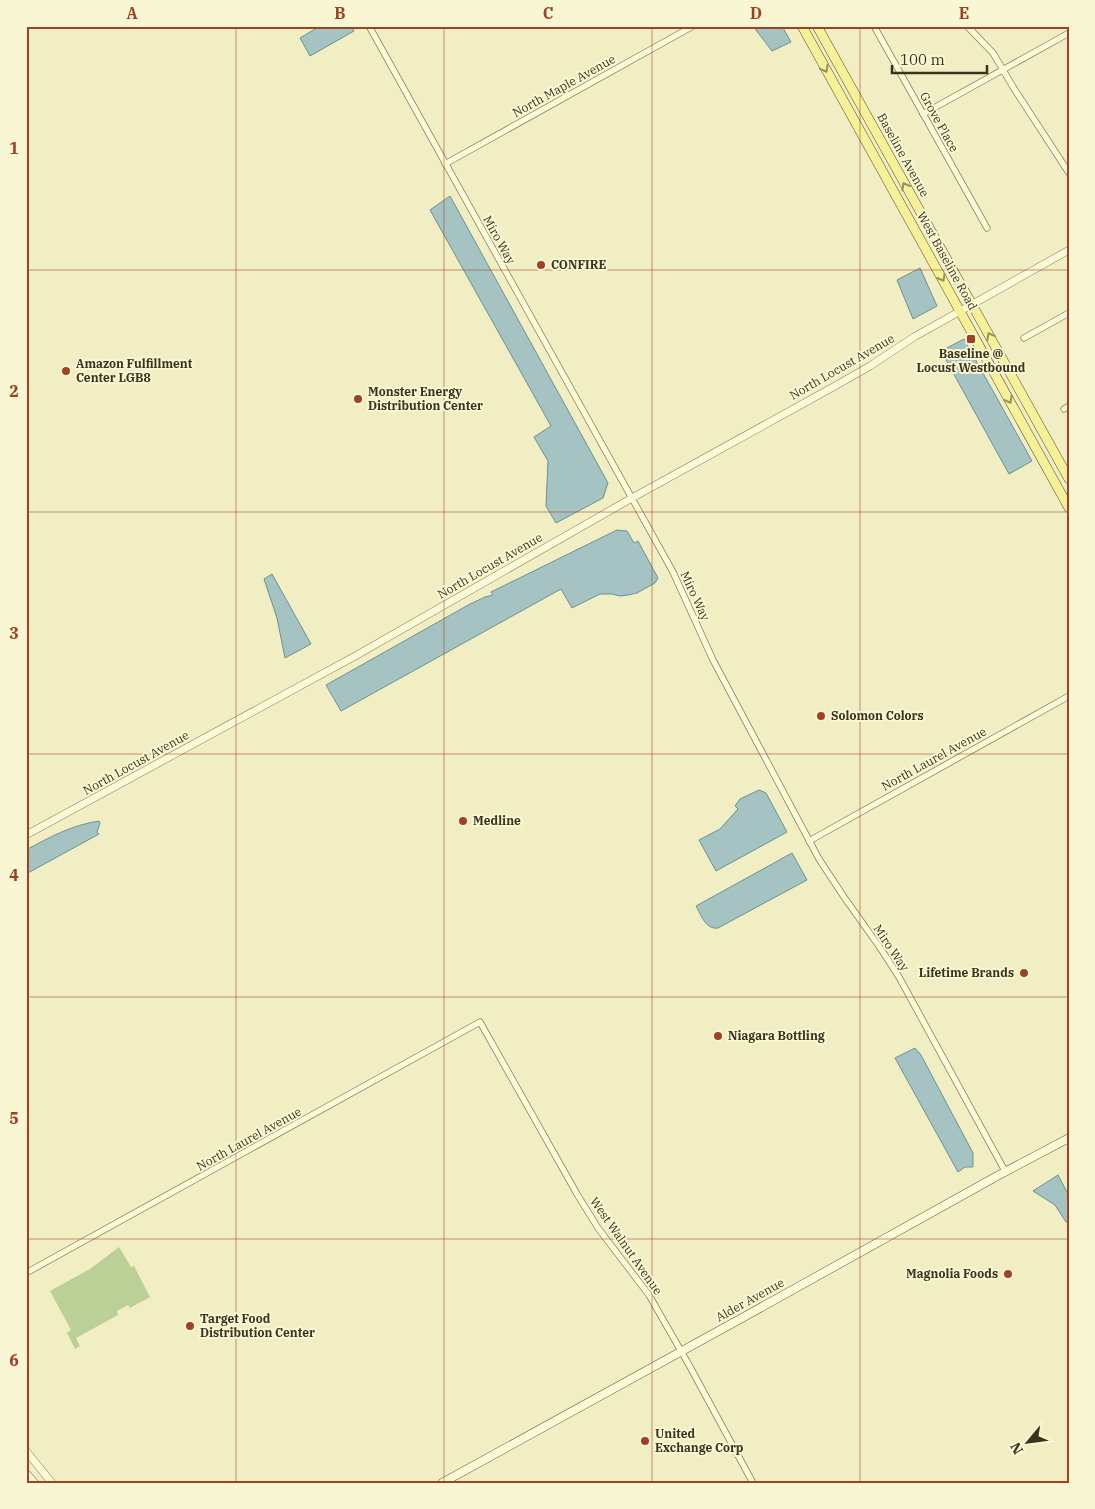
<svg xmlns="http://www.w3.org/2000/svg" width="1095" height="1509" font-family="'IBM Plex Serif',serif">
<rect width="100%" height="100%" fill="#f1eec3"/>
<path fill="#bbd096" d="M119 1247 131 1267 134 1266 150 1297 130 1308 128 1305 117 1311 118 1315 76 1338 80 1346 75 1349 67 1333 71 1330 50 1291 90 1269Z"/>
<g fill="#a5c3c2" stroke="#6b9292">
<path d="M320 26H351L354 31 310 56 300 38Z"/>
<path d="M753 26H782L791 42 772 51Z"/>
<path d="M450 196 608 483 603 498 556 523 546 506 548 461 534 437 551 426 430 210Z"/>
<path d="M920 268 937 306 913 319 897 280Z"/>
<path d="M964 339 1032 461 1009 474 941 351Z"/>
<path d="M617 530 627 531 634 543 638 541 658 578 655 583 637 593 628 595 620 596 612 594H600L572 608 561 589 341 711 326 685 470 604 485 597 493 595 491 592Z"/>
<path d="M272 574 311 644 285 658 277 618 264 579Z"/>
<path d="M759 790 766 793 787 832 716 871 699 840 720 829 738 809 735 806 740 799Z"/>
<path d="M99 821 100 823 97 832 99 834 26 874V850C50 837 72 825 99 821Z"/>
<path d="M792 853 807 880 718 928C706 930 701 915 696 906Z"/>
<path d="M915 1048 921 1055 973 1153V1167H965L958 1172 895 1058Z"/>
<path d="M1058 1175 1069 1196V1221L1066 1222 1055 1205 1033 1191Z"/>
</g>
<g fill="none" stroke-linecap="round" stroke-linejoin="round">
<g stroke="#8c8158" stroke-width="7">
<g id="minor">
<path d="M369 26 673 572 713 660 819 859 844 897 881 949 899 977 1005 1171"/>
<path d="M874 26 987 228"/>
<path d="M967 26 993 53 1013 87 1069 173"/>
<path d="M923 114 1069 33"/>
<path d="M445 164 693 26"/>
<path d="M1024 338 1069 313"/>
<path d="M1064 409 1069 406"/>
<path d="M809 841 1069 696"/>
<path d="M26 1273 480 1022 577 1194 598 1228 649 1295 689 1365 753 1483"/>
</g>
</g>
<g stroke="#8c8158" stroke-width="8">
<g id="tertiary">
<path d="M26 835 357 655 632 498 835 386 870 366 914 337 1069 250"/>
<path d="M26 1451 52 1483"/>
<path d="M26 1473 35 1483"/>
</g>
</g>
<g stroke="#6e613b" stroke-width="9">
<path id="secondary" d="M442 1483 742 1318 999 1175 1069 1138"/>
</g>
<g stroke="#5a4d2d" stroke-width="10">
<g id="primary">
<path d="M802 26 1069 508"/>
<path d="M817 26 1069 479"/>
</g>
</g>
<use href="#minor" stroke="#fbf9d7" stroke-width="5.5"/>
<use href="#tertiary" stroke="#fbf9d7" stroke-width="7"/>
<use href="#secondary" stroke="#fbf9d7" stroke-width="8"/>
<use href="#primary" stroke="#f6f098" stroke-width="9"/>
</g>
<defs><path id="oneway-chevron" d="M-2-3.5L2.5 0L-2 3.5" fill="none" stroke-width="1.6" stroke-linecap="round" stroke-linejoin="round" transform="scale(1.25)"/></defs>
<g stroke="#98925a">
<use href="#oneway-chevron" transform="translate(825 69) rotate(61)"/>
<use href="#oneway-chevron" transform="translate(905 186) rotate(-119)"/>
<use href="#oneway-chevron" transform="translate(942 278) rotate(61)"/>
<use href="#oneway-chevron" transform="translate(990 336) rotate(-118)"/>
<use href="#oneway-chevron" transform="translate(1009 400) rotate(61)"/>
</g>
<path fill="none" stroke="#9f4224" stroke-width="1" stroke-opacity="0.55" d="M236 26V1483M444 26V1483M652 26V1483M860 26V1483M26 270H1069M26 512H1069M26 754H1069M26 997H1069M26 1239H1069"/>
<g fill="#9f4224" stroke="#f8f6d3" stroke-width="2">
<circle cx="541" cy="265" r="5"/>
<rect x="966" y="334" width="10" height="10" rx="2.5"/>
<circle cx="66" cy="371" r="5"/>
<circle cx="358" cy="399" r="5"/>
<circle cx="821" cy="716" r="5"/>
<circle cx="463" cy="821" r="5"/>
<circle cx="1024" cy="973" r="5"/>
<circle cx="718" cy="1036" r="5"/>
<circle cx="1008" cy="1274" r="5"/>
<circle cx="190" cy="1326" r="5"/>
<circle cx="645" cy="1441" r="5"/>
</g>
<g text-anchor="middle" stroke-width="4" stroke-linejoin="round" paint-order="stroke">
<g font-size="12" fill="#3b331d" stroke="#f8f6d3">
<text transform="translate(564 86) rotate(-29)" y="4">North Maple Avenue</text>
<text transform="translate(939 122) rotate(61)" y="4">Grove Place</text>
<text transform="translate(903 155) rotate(61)" y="4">Baseline Avenue</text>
<text transform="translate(499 240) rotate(61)" y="4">Miro Way</text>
<text transform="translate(947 261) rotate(61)" y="4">West Baseline Road</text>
<text transform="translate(842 367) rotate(-30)" y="4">North Locust Avenue</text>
<text transform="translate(490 566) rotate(-30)" y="4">North Locust Avenue</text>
<text transform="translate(695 596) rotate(65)" y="4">Miro Way</text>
<text transform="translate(934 759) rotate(-29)" y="4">North Laurel Avenue</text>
<text transform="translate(136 763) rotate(-29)" y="4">North Locust Avenue</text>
<text transform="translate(891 948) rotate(56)" y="4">Miro Way</text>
<text transform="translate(249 1139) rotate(-29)" y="4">North Laurel Avenue</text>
<text transform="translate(626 1246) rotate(55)" y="4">West Walnut Avenue</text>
<text transform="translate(750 1300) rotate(-29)" y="4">Alder Avenue</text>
</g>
<g font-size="12" font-weight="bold" fill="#3b331d" stroke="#f8f6d3" text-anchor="start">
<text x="551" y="269">CONFIRE</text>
<text x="971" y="358" text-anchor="middle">Baseline @<tspan x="971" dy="14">Locust Westbound</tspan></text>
<text x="76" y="368">Amazon Fulfillment<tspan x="76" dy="14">Center LGB8</tspan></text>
<text x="368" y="396">Monster Energy<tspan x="368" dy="14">Distribution Center</tspan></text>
<text x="831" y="720">Solomon Colors</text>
<text x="473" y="825">Medline</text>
<text x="1014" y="977" text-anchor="end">Lifetime Brands</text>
<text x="728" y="1040">Niagara Bottling</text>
<text x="998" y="1278" text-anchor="end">Magnolia Foods</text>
<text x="200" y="1323">Target Food<tspan x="200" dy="14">Distribution Center</tspan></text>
<text x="655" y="1438">United<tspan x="655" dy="14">Exchange Corp</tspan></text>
</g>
</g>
<rect width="1095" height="1509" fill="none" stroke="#f8f6d3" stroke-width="55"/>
<g transform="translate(1028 1442) rotate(241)" stroke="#f8f6d3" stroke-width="4" paint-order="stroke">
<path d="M0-4L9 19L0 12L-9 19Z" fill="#3b331d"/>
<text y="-8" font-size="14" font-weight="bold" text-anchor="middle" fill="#3b331d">N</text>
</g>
<path d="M892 65v8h95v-8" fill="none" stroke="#3b331d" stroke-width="2.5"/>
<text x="900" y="65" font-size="15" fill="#3b331d" stroke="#f8f6d3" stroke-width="4" paint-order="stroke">100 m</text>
<rect x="28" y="28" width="1040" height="1454" fill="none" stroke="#9f4224" stroke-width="2"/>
<g font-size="16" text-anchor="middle" font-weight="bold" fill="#9f4224">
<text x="132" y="19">A</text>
<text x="340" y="19">B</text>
<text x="548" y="19">C</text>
<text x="756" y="19">D</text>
<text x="964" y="19">E</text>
<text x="14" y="154">1</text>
<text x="14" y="397">2</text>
<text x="14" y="639">3</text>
<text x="14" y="881">4</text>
<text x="14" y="1124">5</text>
<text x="14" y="1366">6</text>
</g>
</svg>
